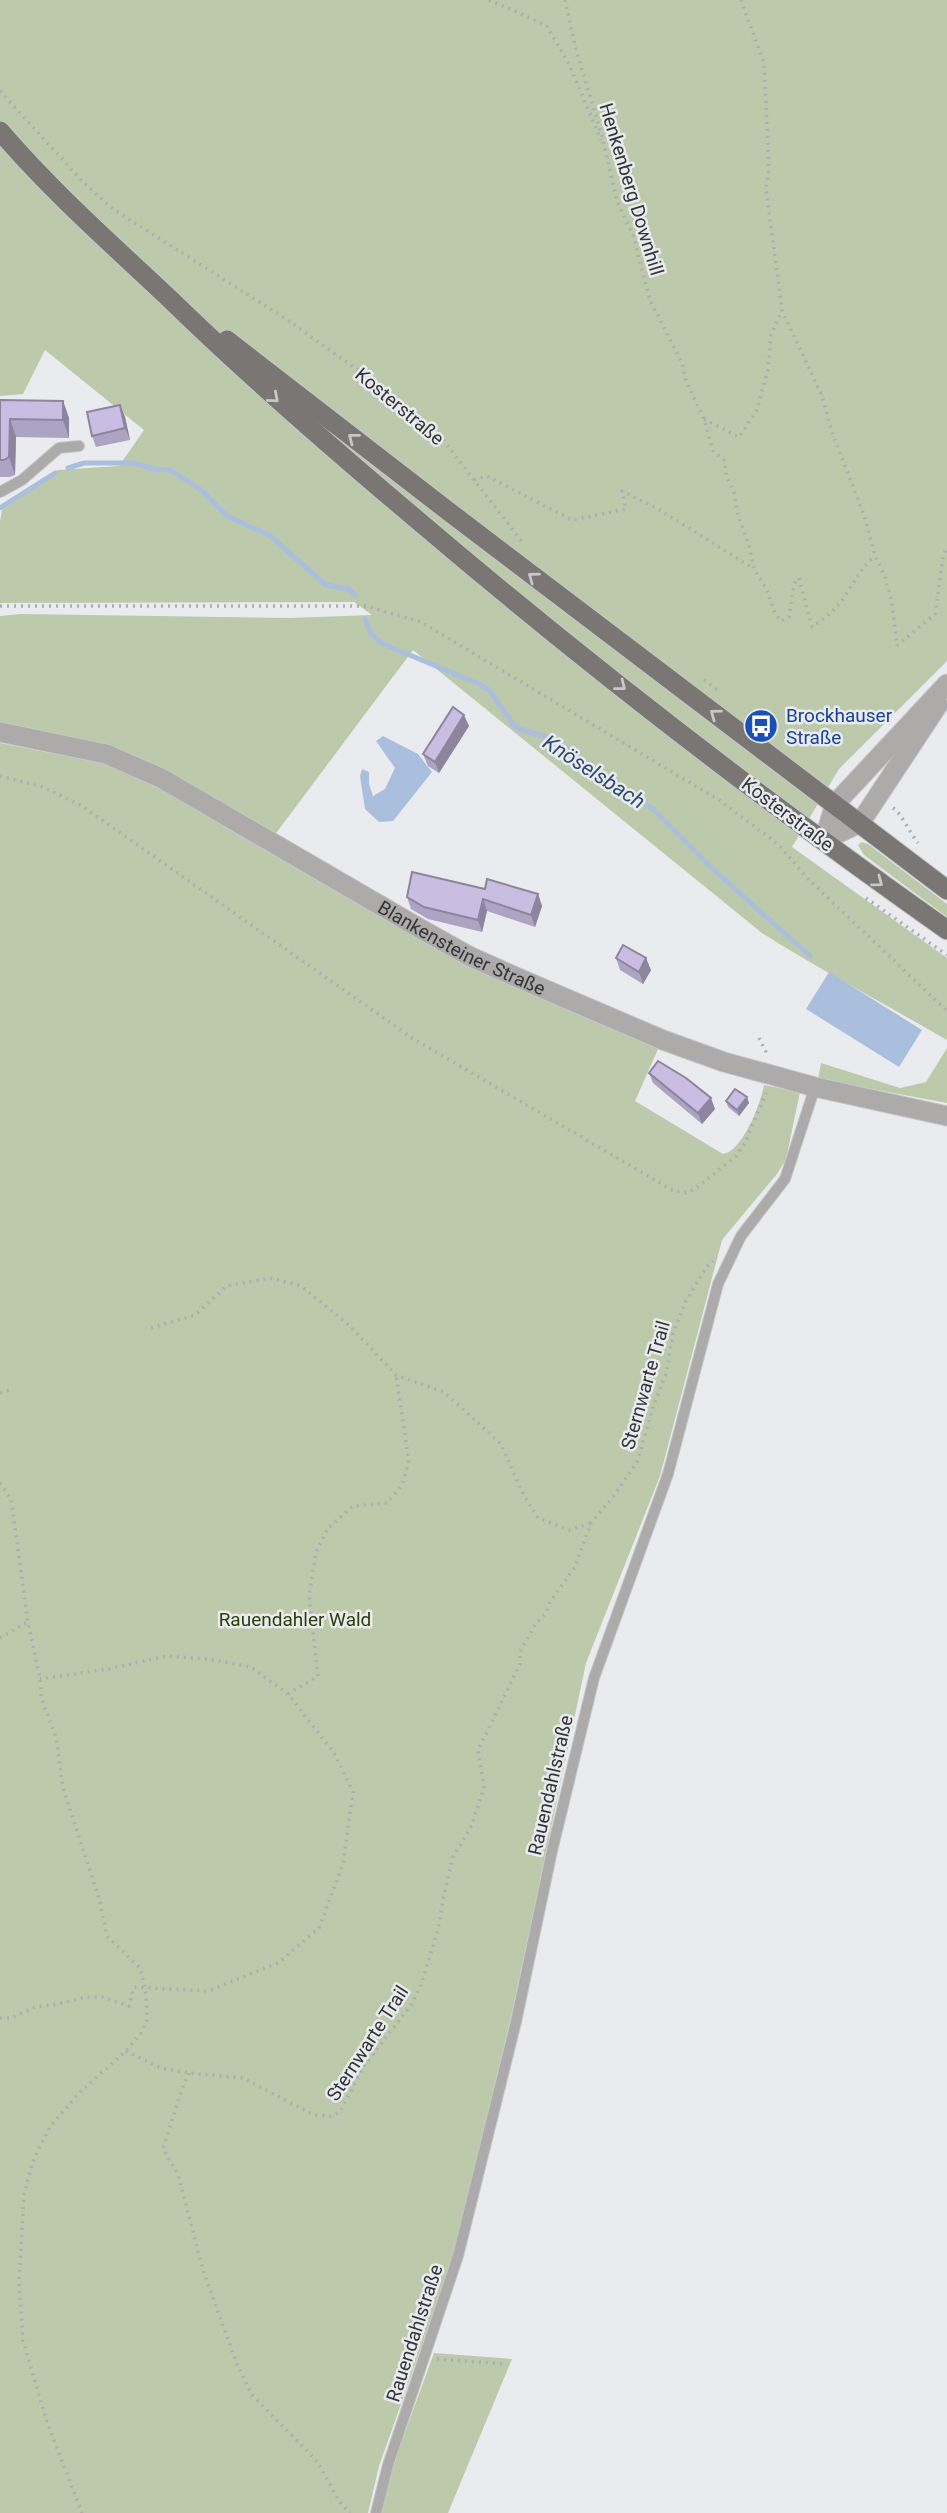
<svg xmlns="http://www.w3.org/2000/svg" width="947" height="2513" font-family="Roboto,sans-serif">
<rect width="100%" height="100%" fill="#eaebef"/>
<g fill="#bdc9ab">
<path d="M0 0H947V661L839 769 792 847 947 958V1040C885 1004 822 971 762 933L413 650 274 836 212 799 0 723V616L21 614 290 618 372 615 354 602 0 603V521L2 510 58 470 119 466 144 430 45 350 23 394 0 396Z"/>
<path d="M0 743 106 764 160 784 659 1047 635 1101 723 1154C742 1152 761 1103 764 1085L800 1092 786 1159 777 1174 722 1240 660 1476 586 1663 511 2017 454 2255 379 2466 368 2513H0Z"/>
<path d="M862 842 868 844 947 904V917L864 855 858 845Z"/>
<path d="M947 1048V1103L818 1079 821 1063 900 1088 926 1082Z"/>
<path d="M434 2353 512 2359 448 2513H381L392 2468Z"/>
</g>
<g fill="#aabfdd">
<path d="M383 736 418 754 432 772 393 821 379 822 365 809 360 776 362 769 369 772V784L373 796 385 789 395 768 376 741Z"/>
<path d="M829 972 922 1030 899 1067 806 1009Z"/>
</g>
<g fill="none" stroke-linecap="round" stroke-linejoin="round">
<g stroke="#aabfdd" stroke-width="5">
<path d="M68 468 84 463H134L154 469 170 470 200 489 227 516 269 535 326 585 348 589 356 596"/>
<path d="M0 508 55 473"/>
<path d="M365 619 371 634 383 644 477 683 489 690 516 728 553 739 654 810 714 870 810 956"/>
</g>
<g stroke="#c6c7ca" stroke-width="12">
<g id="service">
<path d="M0 492 22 480 59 448 79 446"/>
<path d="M376 2513 388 2465 458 2256 516 2022 552 1851 594 1678 668 1474 718 1284 741 1236 785 1179 815 1087"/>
</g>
</g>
<g stroke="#c6c7ca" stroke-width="21">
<g id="minor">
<path id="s1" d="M0 732 106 754 161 778 419 928 469 956 516 977 663 1040 724 1062 815 1087 947 1116"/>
<path d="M824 840 835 804 947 684"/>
<path d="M824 840 860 823 938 705"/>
</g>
</g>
<g stroke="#c6c7ca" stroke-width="21">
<g id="primary">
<path d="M0 131C53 193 114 246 173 302 251 378 332 448 415 518 585 663 764 801 947 930"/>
<path d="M227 340 448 511 947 890"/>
</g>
</g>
<g stroke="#adaeb1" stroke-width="3.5" stroke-dasharray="2 5" stroke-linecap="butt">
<path d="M489 0 546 25 569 64 601 140"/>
<path d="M565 0 575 46 602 136 617 201 633 235 650 300 682 363 686 381 704 419 713 451 724 460 727 478 734 492 738 515 749 545 754 569 766 588 775 613 781 621 789 617 794 584 799 578 812 627C825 618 837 609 845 596 855 581 861 568 875 556"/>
<path d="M741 0 764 63 769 168 766 189 782 310 822 396 832 432 864 515 875 556 885 577 892 603 897 646"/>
<path d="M0 91 83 182 113 209 286 319 386 390 436 431 523 543"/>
<path d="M704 419 739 437 757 410 768 369 771 335 782 310"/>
<path d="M474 480 487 476 572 520 626 509 622 491 658 509 753 568"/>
<path d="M0 606H366L421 622 719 800 778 844 809 880 947 1011"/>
<path d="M897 646 935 614 943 558 947 546"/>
<path d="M704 680 720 692"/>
<path d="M0 776 43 787 82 806 412 1038 672 1190 686 1193 695 1189 736 1156 745 1143 766 1093"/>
<path d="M893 808C901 813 910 833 918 843"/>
<path d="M866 898 947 955"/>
<path d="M759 1038 766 1052 767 1057"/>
<path d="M151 1328 195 1315 227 1286 270 1278 301 1286 349 1325 396 1375 444 1392 501 1444 521 1490 538 1518 569 1530 591 1523"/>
<path d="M0 1393 10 1390"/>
<path d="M0 1483 11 1499 28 1622 40 1679 41 1697 56 1737 63 1788 99 1898 107 1936 140 1968 145 1987 147 2010V2020L141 2033 126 2051 79 2093 50 2127 34 2158 24 2194 19 2281 23 2341 47 2422 82 2513"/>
<path d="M0 1638 28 1622"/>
<path d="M288 1694 318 1676 309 1596 316 1552 328 1528 353 1506 387 1503 402 1485 409 1461 396 1375"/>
<path d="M0 2018H11L35 2007 59 2004 86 1997H103L129 2006 134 1987 208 1991 278 1963 319 1928 343 1864 353 1792 334 1753 288 1694 251 1667 208 1659 166 1656 109 1669 40 1679"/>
<path d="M126 2051 161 2068 189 2073 243 2078 314 2115 330 2116 340 2112 364 2066 411 2005 421 1985 438 1930 443 1900 453 1857 471 1827 484 1788 478 1750 520 1664V1652L536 1623 546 1613 550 1602 575 1567 591 1523 613 1497 637 1462 654 1404 666 1374 673 1333 686 1301 707 1266 713 1261"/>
<path d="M189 2073 182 2089 163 2149 178 2174 203 2270 236 2362 252 2395 317 2461 339 2501 350 2513"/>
<path d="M437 2359 504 2364"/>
</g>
<use href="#service" stroke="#adabaa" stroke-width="10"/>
<use href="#minor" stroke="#adabaa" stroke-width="19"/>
<use href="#primary" stroke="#797674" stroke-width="19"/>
</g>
<g fill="#ada3c2">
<path d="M0 400 63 401 69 418V438L16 437 15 475 10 477H0Z"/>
<path d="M120 405 125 417 130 440 96 447 92 436Z"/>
<path d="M469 726 439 773 428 766 423 754Z"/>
<path d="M485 889 538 894 542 906 535 927 487 911 482 932 428 919 411 909 407 897Z"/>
<path d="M616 958 651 970 643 984 620 970Z"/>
<path d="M649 1073 715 1109 702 1124 653 1083Z"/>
<path d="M726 1101 749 1103 739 1116 728 1107Z"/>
</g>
<g fill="#8d859e">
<path d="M63 401 69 418V438L63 420Z"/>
<path d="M120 405 125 417 130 440 125 428Z"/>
<path d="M10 419 16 437 15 475 9 457Z"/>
<path d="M464 715 469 726 439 773 435 762Z"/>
<path d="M538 894 542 906 535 927 531 915Z"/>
<path d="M483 899 487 911 482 932 478 920Z"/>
<path d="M646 958 651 970 643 984 639 972Z"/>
<path d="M747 1097 749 1103 739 1116 737 1110Z"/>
<path d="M711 1098 715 1109 702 1124 698 1113Z"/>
</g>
<g fill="#c9bee1" stroke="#8d859e" stroke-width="2">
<path d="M0 400 63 401V420L10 419 9 457 4 460H0Z"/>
<path d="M120 405 125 428 92 436 87 412Z"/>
<path d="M453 707 464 715 435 762 423 754Z"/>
<path d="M412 872 485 889 487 879 538 894 531 915 483 899 478 920 424 907 407 897Z"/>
<path d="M623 945 646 958 639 972 616 958Z"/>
<path d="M658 1061 686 1078 711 1098 698 1113 649 1073Z"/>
<path d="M735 1089 747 1097 737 1110 726 1101Z"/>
</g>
<defs><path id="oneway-chevron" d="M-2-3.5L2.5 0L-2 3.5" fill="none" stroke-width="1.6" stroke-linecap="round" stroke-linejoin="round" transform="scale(1.75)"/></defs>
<g stroke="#c8c8ca">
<use href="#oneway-chevron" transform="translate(274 398) rotate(41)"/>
<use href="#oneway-chevron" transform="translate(353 438) rotate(-142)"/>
<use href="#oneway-chevron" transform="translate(533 577) rotate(-143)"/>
<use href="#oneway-chevron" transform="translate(621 686) rotate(38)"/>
<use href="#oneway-chevron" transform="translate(715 714) rotate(-143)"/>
<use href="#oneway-chevron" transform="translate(878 882) rotate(37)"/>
</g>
<defs>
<g id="bus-disc" transform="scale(1.75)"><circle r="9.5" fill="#1a4fb4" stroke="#eaebef"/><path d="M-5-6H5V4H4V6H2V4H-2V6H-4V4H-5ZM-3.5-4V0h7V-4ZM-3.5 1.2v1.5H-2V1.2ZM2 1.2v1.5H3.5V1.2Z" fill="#fff"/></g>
</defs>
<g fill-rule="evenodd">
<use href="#bus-disc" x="761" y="726"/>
</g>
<g text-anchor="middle" stroke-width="5" stroke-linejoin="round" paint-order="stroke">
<g font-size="19" fill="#343536" stroke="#eaebef">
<text transform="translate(632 189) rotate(73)" y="7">Henkenberg Downhill</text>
<text transform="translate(400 406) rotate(40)" y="7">Kosterstraße</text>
<text transform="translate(788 814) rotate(37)" y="7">Kosterstraße</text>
<text dy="7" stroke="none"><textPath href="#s1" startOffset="514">Blankensteiner Straße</textPath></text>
<text transform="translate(645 1385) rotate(-74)" y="7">Sternwarte Trail</text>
<text transform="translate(550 1785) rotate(-77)" y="7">Rauendahlstraße</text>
<text transform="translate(367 2043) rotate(-57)" y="7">Sternwarte Trail</text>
<text transform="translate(414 2333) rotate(-72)" y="7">Rauendahlstraße</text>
</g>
<g font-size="19" fill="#164399" stroke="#eaebef" text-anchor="start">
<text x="786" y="722">Brockhauser<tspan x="786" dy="22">Straße</tspan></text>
</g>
<g font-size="19" fill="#2e3e08" stroke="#eaebef">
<text x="295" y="1626">Rauendahler Wald</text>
</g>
<g font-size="21" font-style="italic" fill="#2d4a73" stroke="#eaebef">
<text transform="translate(594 772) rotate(33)" y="7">Knöselsbach</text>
</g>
</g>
</svg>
